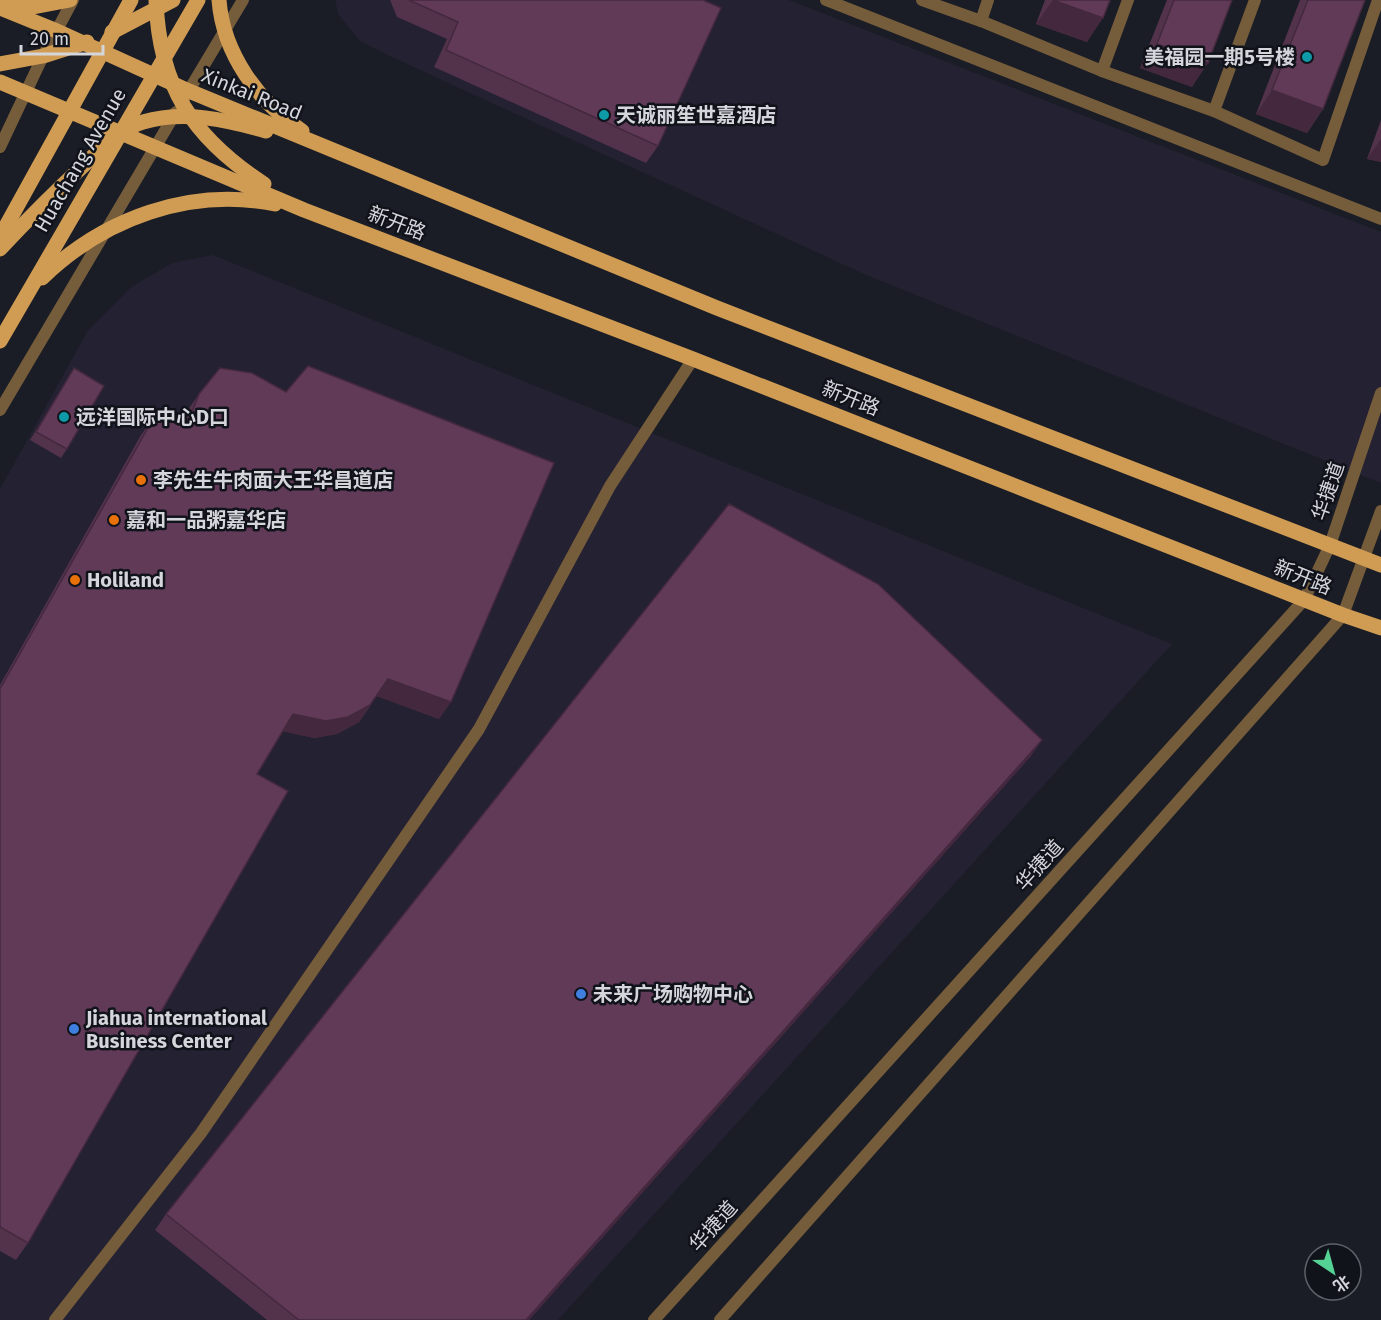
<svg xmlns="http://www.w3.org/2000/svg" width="1381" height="1320" font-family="'Fira Sans','Noto Sans SC',sans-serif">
<rect width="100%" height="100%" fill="#1a1d25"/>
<g fill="#242132">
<path d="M335 0H789L1381 232V483L864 274 392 57 360 41 338 14Z"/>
<path d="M213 255 1172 644 558 1320H0V489L87 332 130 288 172 263Z"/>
</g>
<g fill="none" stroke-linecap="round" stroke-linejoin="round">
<g stroke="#755c3b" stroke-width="12">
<path d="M826 0 1381 219"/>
<path d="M922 0 981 21 988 0"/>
<path d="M981 21 1102 71 1128 0"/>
<path d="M1102 71 1214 111 1323 160 1378 0"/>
<path d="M1214 111 1255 0"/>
<path d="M55 1320 201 1133 479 729 610 486 693 359"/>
</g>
<g stroke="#755c3b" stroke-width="12">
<path d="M185 97 243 0"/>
<path d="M0 147 43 56 73 0"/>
<path d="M0 410 176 112"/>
<path d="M654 1320 1304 600 1330 545 1381 393"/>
<path d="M720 1320 1343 615 1381 511"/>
</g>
<g stroke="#d09c53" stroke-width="15">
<path d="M156 0C159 86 192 137 264 184"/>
<path d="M219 0C223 53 258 102 302 131"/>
<path d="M4 4 33 7 70 0"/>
<path d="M0 8 57 31 189 91 717 308 1381 565"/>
<path d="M112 32 173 0"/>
<path d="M0 64 43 56 87 42"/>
<path d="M0 82 304 210 693 359 1343 615 1381 628"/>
<path d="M0 237 131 0"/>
<path d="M0 249C27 220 55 192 84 165 102 148 119 129 143 122 184 110 227 120 266 131"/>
<path d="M42 278C104 218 190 187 275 204"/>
<path d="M0 341 198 0"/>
</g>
</g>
<g fill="#53324c">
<path d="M390 0H703L658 146 646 163 434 67 447 39 397 17Z"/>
<path d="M1045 0H1110L1087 42 1036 24Z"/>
<path d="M1167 0H1232L1192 87 1140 68Z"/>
<path d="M1300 0H1365L1323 109 1307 133 1256 114Z"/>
<path d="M1381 120V162L1367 159Z"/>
<path d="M74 368 67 449 61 458 30 440Z"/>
<path d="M199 394 439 719 377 696 359 722 337 734 314 738 283 731 257 774 28 1243 16 1260 0 1251V685L141 435 153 419 182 424 187 411Z"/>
<path d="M1042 740 1030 757 529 1320H267L155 1230 166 1214Z"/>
</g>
<g fill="#44293e">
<path d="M1053 0 1103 18 1087 42 1036 24Z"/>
<path d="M1157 44 1208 63 1192 87 1140 68Z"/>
<path d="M1272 90 1323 109 1307 133 1256 114Z"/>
<path d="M1381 139V162L1367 159Z"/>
<path d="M388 679 451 702 439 719 376 696Z"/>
<path d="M370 705 359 722 337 734 314 738 281 731 293 714Z"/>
<path d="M1042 740 1030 757 529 1320H526Z"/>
</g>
<g fill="#613a58" stroke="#44293e" stroke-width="1.5">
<path d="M409 0H703L721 8 658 146 446 50 458 22Z"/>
<path d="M1053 0H1110L1103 18Z"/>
<path d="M1174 0H1232L1208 63 1157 44Z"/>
<path d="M1308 0H1365L1323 109 1272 90Z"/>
<path d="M308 366 554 463 451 702 388 679 370 705 348 717 326 721 293 714 257 774 288 791 28 1243 0 1227V689L153 419 187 425 199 394 220 368 252 373 286 392Z"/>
<path d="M74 368 104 386 67 449 36 432Z"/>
<path d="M729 504 878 584 1042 740 526 1320H299L166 1214Z"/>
</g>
<g fill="#0f9aa8" stroke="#11131b" stroke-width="2">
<circle cx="1307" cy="57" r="6"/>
<circle cx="604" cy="115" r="6"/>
<circle cx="64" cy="417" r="6"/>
</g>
<g fill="#e8710a" stroke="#11131b" stroke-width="2">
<circle cx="141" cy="480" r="6"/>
<circle cx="114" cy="520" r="6"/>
<circle cx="75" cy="580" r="6"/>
</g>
<g fill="#3f7fe0" stroke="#11131b" stroke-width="2">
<circle cx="581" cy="994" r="6"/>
<circle cx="74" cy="1029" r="6"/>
</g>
<g text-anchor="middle" stroke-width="5" stroke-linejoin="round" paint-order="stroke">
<g font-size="20" font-weight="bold" fill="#d4d6db" stroke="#11131b" text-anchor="start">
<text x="1295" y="64" text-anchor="end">美福园一期5号楼</text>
<text x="616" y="122">天诚丽笙世嘉酒店</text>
<text x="76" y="424">远洋国际中心D口</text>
<text x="153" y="487">李先生牛肉面大王华昌道店</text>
<text x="126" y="527">嘉和一品粥嘉华店</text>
<text x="87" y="587">Holiland</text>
<text x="593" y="1001">未来广场购物中心</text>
<text x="86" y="1025">Jiahua international<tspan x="86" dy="23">Business Center</tspan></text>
</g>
<g font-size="20" fill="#d4d6db" stroke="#11131b">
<text transform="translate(252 94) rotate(22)" y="7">Xinkai Road</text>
<text transform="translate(80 160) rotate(-60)" y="7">Huachang Avenue</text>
<text transform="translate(397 223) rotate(21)" y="7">新开路</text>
<text transform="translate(851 398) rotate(22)" y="7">新开路</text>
<text transform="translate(1328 491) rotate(-71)" y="7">华捷道</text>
<text transform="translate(1303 577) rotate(22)" y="7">新开路</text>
<text transform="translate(1039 865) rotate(-48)" y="7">华捷道</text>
<text transform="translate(713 1226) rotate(-48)" y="7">华捷道</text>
</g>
</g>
<g transform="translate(1333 1272) rotate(144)"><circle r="28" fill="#11131b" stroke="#5f6168" stroke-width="1.5"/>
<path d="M0-4.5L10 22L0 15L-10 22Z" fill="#54d395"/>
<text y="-9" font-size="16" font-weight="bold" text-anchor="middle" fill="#d4d6db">北</text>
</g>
<path d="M21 45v9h82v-9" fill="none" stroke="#d4d6db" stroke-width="3"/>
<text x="30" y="45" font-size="18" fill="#d4d6db" stroke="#11131b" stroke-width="4.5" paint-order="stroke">20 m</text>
</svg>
